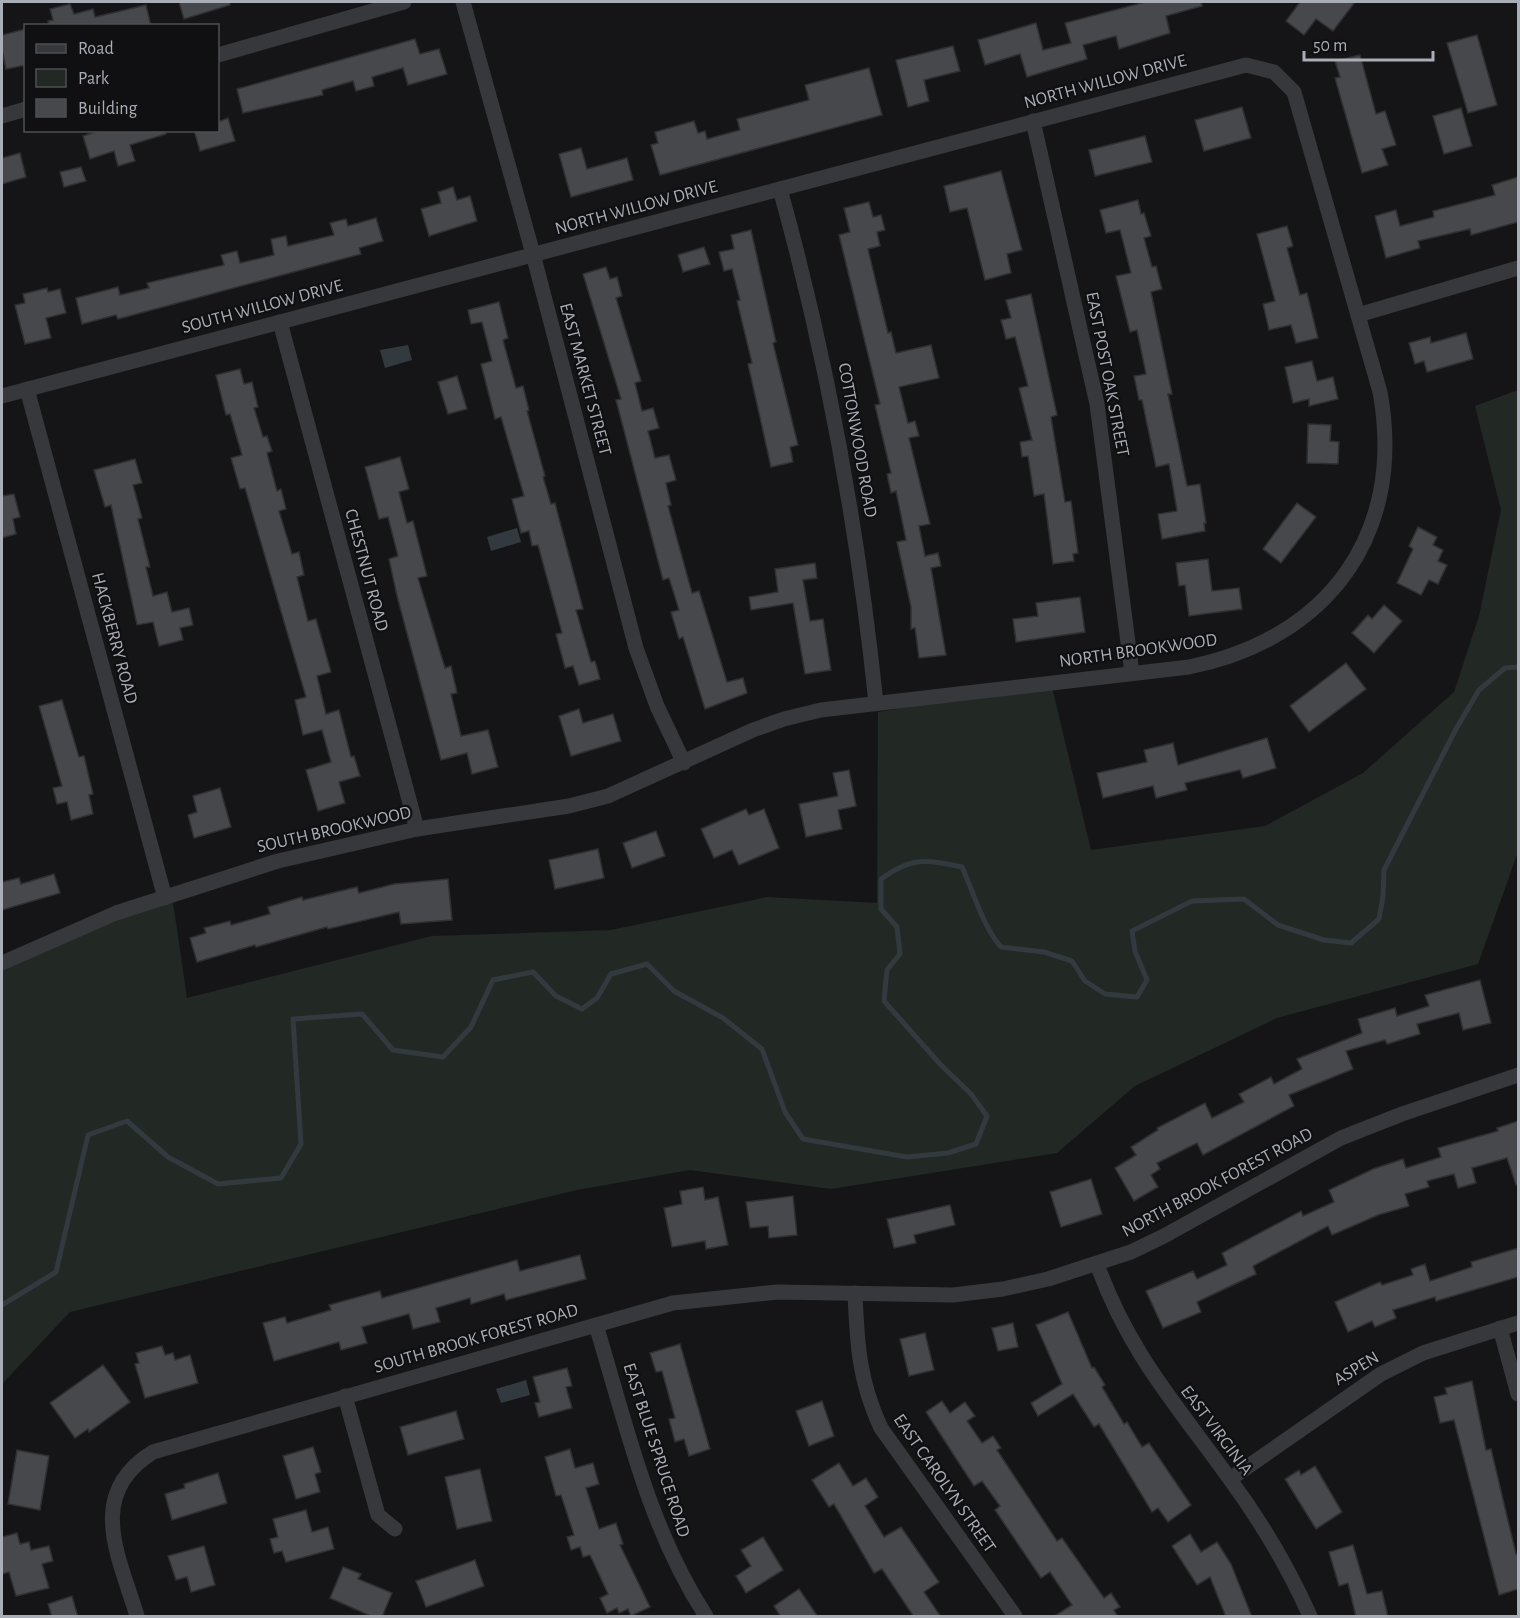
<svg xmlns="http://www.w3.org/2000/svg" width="1520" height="1618" font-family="'Alegreya Sans',sans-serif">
<rect width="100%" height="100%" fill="#151517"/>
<path fill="#222823" d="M1518 390V852L1478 964 1277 1018 1135 1086 1057 1153 831 1189 690 1170 577 1190 70 1312 2 1384V962L172 895 187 998 432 936 611 930 767 897 877 903 878 712 1051 683 1091 850 1265 826 1363 773 1454 692 1479 616 1501 510 1475 406Z"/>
<g fill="#323a40">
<path d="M408 345 412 360 385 368 380 350Z"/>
<path d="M517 528 521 542 491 551 487 537Z"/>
<path d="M526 1380 530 1395 501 1403 496 1389Z"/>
</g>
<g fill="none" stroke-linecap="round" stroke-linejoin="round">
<path stroke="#323a40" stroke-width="5" d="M2 1305 56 1272 88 1135 127 1121 168 1157 218 1184 281 1178 301 1144 293 1019 362 1014 393 1050 443 1057 471 1027 493 980 533 972 556 996 582 1009 597 998 611 974 647 964 674 991 723 1018 762 1049 785 1112 803 1139 907 1157 948 1153 976 1144 987 1116 971 1094 940 1064 884 1001 887 970 900 954 897 927 881 909V879C912 857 925 859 962 867 974 893 982 925 1001 947L1044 952 1072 961 1085 981 1105 994 1137 997 1147 980 1135 951 1132 931 1192 901 1244 899 1278 925 1324 940 1351 943 1379 919 1383 897 1384 870 1456 729 1479 690 1505 668 1518 667"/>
</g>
<g fill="#47484c" stroke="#303033" stroke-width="1.5">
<path d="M179 2H230V5L184 19Z"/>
<path d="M1145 2H1201L1202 6 1166 16 1170 33 1119 49 1116 36 1083 45 1087 59 1027 77 1020 54 985 65 978 40 1036 23 1043 50 1071 43 1065 23Z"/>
<path d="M1300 2H1355L1333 31 1316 19 1304 35 1286 21Z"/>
<path d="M70 4 74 14 93 9 95 17 146 5 151 26H49L48 21 53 20 50 9Z"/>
<path d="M26 29V65L6 69 2 50V35Z"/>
<path d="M1477 35 1497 105 1468 113 1447 43Z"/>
<path d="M415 39 420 54 439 49 447 74 408 85 403 68 372 77 374 86 356 91 353 81 322 90 323 95 243 113 237 89Z"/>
<path d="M953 46 960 71 924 80 929 101 908 107 896 60Z"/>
<path d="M1360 55 1376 114 1385 111 1396 145 1382 149 1388 165 1362 173 1335 78 1340 77 1335 61Z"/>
<path d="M869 68 882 115 660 175 651 145 658 143 655 132 694 121 698 133 705 131 707 139 740 130 737 119 809 100 805 85Z"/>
<path d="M1242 107 1251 138 1204 151 1195 120Z"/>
<path d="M1461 108 1472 146 1444 154 1433 116Z"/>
<path d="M228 118 235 141 200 151 194 130H218V122Z"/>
<path d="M101 130H165L166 134 130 145 135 161 118 166 114 151 90 159 83 136Z"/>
<path d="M1145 136 1152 162 1095 176 1089 150Z"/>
<path d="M581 148 587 169 627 158 633 180 571 197 559 154Z"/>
<path d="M20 153 26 177 2 184V158Z"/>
<path d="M81 167 86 181 64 187 60 172Z"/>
<path d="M1001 171 1022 250 1007 254 1011 273 985 280 967 208 950 212 944 186Z"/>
<path d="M1518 177V222L1471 235 1470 229 1418 241 1420 248 1386 258 1375 216 1396 210 1400 226 1434 217 1433 211 1495 195 1492 185Z"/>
<path d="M453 187 457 200 470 196 477 221 429 236 421 209 441 203 438 192Z"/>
<path d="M1138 200 1141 214 1144 213 1151 236 1144 238 1152 267 1156 266 1162 289 1151 292 1172 394H1168L1187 486 1200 484 1206 523H1204L1205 531 1162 539 1158 514 1177 511 1169 464 1156 467 1142 400H1139L1134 376 1146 374 1137 330 1130 332 1116 276 1131 273 1120 230 1106 233 1100 210Z"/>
<path d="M869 202 873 217 881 215 885 230 877 232 880 246 868 249 888 333 891 332 896 353 931 345 939 378 899 387 908 423 915 421 919 436 909 438 930 524 919 526 925 556 938 553 941 566 931 568 946 655 919 658 915 628 911 629V607L897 542 906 540 896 491 891 493 887 474 891 473 875 405 880 404 839 235 850 232 844 208Z"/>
<path d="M376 218 383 241 359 248 361 254 118 319 116 315 82 324 76 298 118 287 120 295 149 288 147 283 224 265 221 255 237 251 240 263 274 255 271 239 286 236 288 246 334 235 330 223 346 219 348 226Z"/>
<path d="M1287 226 1293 246 1287 248 1300 295 1307 293 1318 338 1296 343 1291 325 1269 330 1263 304 1275 301 1257 234Z"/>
<path d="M751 230 776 342 773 343 798 445 790 447 793 462 771 467 748 364 752 363 737 301 740 300 732 269 724 271 719 252 734 249 731 235Z"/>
<path d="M704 247 710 264 683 272 678 255Z"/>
<path d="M606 267 610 279 617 277 622 296 616 298 641 381 635 383 642 411 653 408 659 428 648 431 655 458 669 455 676 480 666 483 671 505 668 506 692 593 699 591 727 682 743 678 747 693 705 709 683 637 679 639 671 612 679 610 669 578 663 580 616 400 621 399 583 274Z"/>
<path d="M47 288 48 292 60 289 66 313 46 318 51 338 25 344 15 305 25 303 23 294Z"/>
<path d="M1031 294 1057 415 1051 417 1065 502 1071 501 1078 553 1073 554 1074 561 1053 564 1044 494 1034 496 1028 456 1022 457 1020 442 1032 440 1019 388 1028 386 1015 337 1006 339 1001 320 1011 318 1006 300Z"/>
<path d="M499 302 508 338 503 340 516 388 523 386 529 410 527 411 545 476 543 477 551 504 555 503 583 609 576 610 591 662 595 661 600 679 579 685 573 666 565 668 556 634 562 633 538 545 532 546 529 531 521 533 512 499 524 496 501 417 495 419 481 364 492 361 482 322 471 324 468 310Z"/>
<path d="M1466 333 1473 359 1427 372 1424 361 1415 364 1409 343 1430 337 1431 343Z"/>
<path d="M1312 361 1317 381 1333 377 1338 399 1309 406V399L1293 403 1285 367Z"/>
<path d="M240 369 244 384 252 382 258 407 254 408 263 437 267 436 272 451 267 453 277 491 281 489 286 509 279 511 292 554 299 552 304 575 297 577 308 621 316 619 331 672 317 676 326 714 339 710 351 757 354 756 360 776 339 782 345 803 318 811 306 770 331 762 322 730 303 735 295 700 306 697 245 488 240 489 231 458 242 455 230 414 226 415 216 375Z"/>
<path d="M457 376 467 409 448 414 438 382Z"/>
<path d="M1308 424 1331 425 1330 441 1339 442 1338 464 1307 463Z"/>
<path d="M400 457 409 489 399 492 407 523 413 521 427 576 418 578 445 668 451 666 457 693 451 694 461 736 488 730 498 767 472 774 467 753 441 760 397 596 389 559 398 556 388 517 379 519 365 467Z"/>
<path d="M135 459 142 483 133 485 142 518 138 519 150 567H146L153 596 167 592 172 612 189 608 193 625 180 628 183 640 159 646 153 622 137 625 111 505 105 507 94 470Z"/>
<path d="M14 494 20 517 13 519 16 534 2 538V496Z"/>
<path d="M1297 503 1316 517 1281 563 1263 549Z"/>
<path d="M1418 527 1437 537 1433 545 1443 550 1438 561 1447 565 1438 584 1429 580 1421 595 1397 583 1413 549 1409 546Z"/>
<path d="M1208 559 1212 591 1239 588 1242 609 1189 616 1185 585 1179 586 1176 563Z"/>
<path d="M815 563 817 578 803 580 810 621 823 619 831 670 805 674 793 603 751 610 749 597 778 592 775 569Z"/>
<path d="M1080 597 1085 632 1016 642 1013 619 1038 616 1036 603Z"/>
<path d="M1384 605 1402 621 1374 653 1352 633 1368 615 1372 619Z"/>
<path d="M1346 663 1366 689 1309 732 1290 706Z"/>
<path d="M62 700 79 757 84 756 93 794 89 795 93 814 71 820 67 802 57 804 53 788 62 786 39 706Z"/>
<path d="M579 709 583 723 613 714 621 741 571 756 559 716Z"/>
<path d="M1267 738 1276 768 1243 778 1240 770 1185 783 1187 790 1156 798 1153 786 1103 798 1097 773 1147 762 1144 750 1173 743 1178 765Z"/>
<path d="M849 770 856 806 838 810 842 829 806 837 799 804 838 796 833 773Z"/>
<path d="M220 788 231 827 194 838 188 815 197 812 193 796Z"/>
<path d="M746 809 749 815 764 809 779 848 739 865 732 850 714 858 701 829Z"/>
<path d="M656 831 665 856 632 868 623 843Z"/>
<path d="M598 849 604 878 555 889 549 860Z"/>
<path d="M54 874 60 893 2 910V882L19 878 21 884Z"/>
<path d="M448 879 452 920 401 924 399 912 328 929 327 927 256 947 255 945 197 962 190 938 206 933 204 928 230 921 231 925 270 914 268 907 302 897 303 900 357 887 359 893 394 884Z"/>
<path d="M1480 980 1491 1023 1463 1030 1459 1013 1417 1024 1420 1034 1387 1044 1385 1040 1346 1051 1353 1069 1289 1095 1294 1106 1203 1155 1197 1143 1157 1163 1160 1169 1151 1175 1158 1187 1134 1201 1115 1168 1136 1155 1131 1147 1158 1130 1157 1128 1205 1103 1212 1118 1244 1102 1239 1094 1271 1077 1274 1084 1302 1069 1297 1059 1362 1033 1358 1019 1395 1008 1397 1016 1429 1006 1425 995Z"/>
<path d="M1518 1121V1185H1516L1507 1158 1472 1168 1476 1183 1458 1188 1454 1174 1427 1181 1429 1187 1405 1194 1409 1206 1378 1215 1332 1235 1328 1226 1253 1266 1256 1274 1197 1302 1201 1312 1163 1328 1146 1291 1193 1271 1197 1279 1227 1265 1222 1253 1301 1211 1303 1216 1334 1202 1329 1190 1373 1169 1403 1159 1406 1168 1441 1157 1438 1148 1498 1131 1497 1128Z"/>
<path d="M1091 1179 1102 1214 1061 1227 1050 1192Z"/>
<path d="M703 1187 705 1200 718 1197 728 1245 706 1249 705 1241 672 1247 664 1208 682 1204 680 1191Z"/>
<path d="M793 1196 797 1235 769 1238 768 1226 750 1228 746 1202Z"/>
<path d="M950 1205 955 1225 914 1235 916 1243 894 1248 887 1219Z"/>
<path d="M1518 1248V1277L1436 1301 1435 1297 1393 1310 1396 1318 1375 1327 1372 1321 1348 1332 1335 1302 1380 1282 1382 1285 1413 1275 1411 1269 1425 1264 1430 1281 1472 1267 1471 1262Z"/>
<path d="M580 1255 586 1279 506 1300 504 1294 471 1304 470 1298 436 1308 440 1322 413 1329 409 1314 362 1327 367 1343 341 1350 339 1342 274 1361 263 1323 285 1317 287 1323 331 1310 329 1305 380 1291 382 1298 517 1260 520 1271Z"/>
<path d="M1068 1312 1092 1368 1094 1367 1105 1385 1102 1387 1124 1424 1127 1422 1142 1447 1149 1443 1191 1505 1168 1522 1158 1508 1152 1512 1099 1424 1094 1427 1073 1394 1038 1416 1031 1403 1062 1384 1036 1325Z"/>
<path d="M1013 1323 1018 1347 998 1351 992 1328Z"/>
<path d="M925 1333 934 1370 909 1376 900 1339Z"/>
<path d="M680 1344 710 1449 689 1456 684 1439 675 1442 669 1419 675 1418 662 1371 656 1372 650 1353Z"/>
<path d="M162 1346 165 1355 173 1353 175 1360 190 1355 198 1383 145 1398 135 1364 139 1363 136 1353Z"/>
<path d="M103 1365 130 1402 89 1432 88 1429 75 1438 50 1403Z"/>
<path d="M567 1368 572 1386 566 1387 572 1408 539 1417 535 1403 540 1402 533 1377Z"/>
<path d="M1472 1381 1486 1450 1491 1449 1516 1554H1518V1589L1499 1595 1454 1420 1440 1423 1434 1397 1447 1394 1445 1388Z"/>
<path d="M822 1401 834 1436 809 1446 796 1411Z"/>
<path d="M942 1401 950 1413 965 1402 975 1416 967 1421 982 1443 993 1436 1001 1448 997 1450 1057 1541 1062 1538 1104 1598 1111 1593 1120 1607 1114 1610 1118 1617H1053L1072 1605 1050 1572 1041 1578 995 1510 1000 1506 982 1481 974 1486 957 1460 926 1412Z"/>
<path d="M456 1411 464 1439 408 1455 400 1427Z"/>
<path d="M313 1447 321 1472 315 1474 320 1492 296 1499 283 1456Z"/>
<path d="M570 1449 575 1468 593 1463 599 1484 586 1488 599 1529 616 1523 623 1544 620 1545 650 1607 631 1616 628 1609 619 1613 617 1608 607 1613 600 1598 608 1594 590 1555 583 1557 580 1547 571 1550 567 1537 574 1535 561 1495 556 1496 545 1457Z"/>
<path d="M17 1450 49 1456 40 1510 8 1504Z"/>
<path d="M839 1463 853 1486 866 1478 878 1497 865 1506 884 1537 901 1527 939 1582 924 1592 941 1617H914L882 1569 874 1573 834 1504 829 1507 812 1480Z"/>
<path d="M1315 1466 1342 1512 1316 1529 1285 1479 1299 1470 1301 1475Z"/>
<path d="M480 1469 492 1521 457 1529 445 1477Z"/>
<path d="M218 1473 227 1503 172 1520 165 1494 185 1488 184 1484Z"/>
<path d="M306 1510 312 1532 328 1527 334 1549 286 1562 282 1551 274 1553 270 1539 278 1537 273 1519Z"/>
<path d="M17 1533 20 1544 29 1542 31 1550 49 1546 53 1561 42 1564 49 1588 16 1596 9 1572 2 1574V1537Z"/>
<path d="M1190 1534 1201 1552 1217 1542 1231 1564 1252 1617H1226L1210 1577 1197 1585 1172 1546Z"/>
<path d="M763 1537 783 1570 746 1593 736 1576 751 1566 741 1550Z"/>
<path d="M1353 1545 1367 1594 1382 1591 1388 1617H1356L1348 1583 1339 1586 1329 1552Z"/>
<path d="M204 1546 215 1585 191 1592 187 1577 176 1580 168 1556Z"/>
<path d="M475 1560 484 1586 426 1607 416 1581Z"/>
<path d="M343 1567 361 1574 358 1579 392 1593 382 1617H373L330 1598Z"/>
<path d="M799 1589 818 1617H781L774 1606Z"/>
<path d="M72 1596 78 1617H52L48 1604Z"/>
</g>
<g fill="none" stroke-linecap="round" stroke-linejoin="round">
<g stroke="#37383b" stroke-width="15">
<path d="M463 2 533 254 636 648 657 706 684 763"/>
<path d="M218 55 404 2"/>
<path d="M2 116 26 109"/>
<path d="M1033 121 1097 404 1132 673"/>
<path d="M780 189C827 358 858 529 876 703"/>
<path d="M1358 315 1518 268"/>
<path d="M280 322 417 829"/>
<path d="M27 389 165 898"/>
<path d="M2 396 1246 65 1274 72 1294 92 1380 392C1406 534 1328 639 1189 667L821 710 784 719 753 730 608 796 569 806 417 829 278 861 116 913 2 963"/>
<path d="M1097 1264C1129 1353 1176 1404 1229 1478 1260 1520 1289 1569 1310 1616"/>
<path d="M855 1293C857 1344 859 1381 881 1428L1015 1616"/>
<path d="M596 1325C626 1424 649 1529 706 1616"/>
<path d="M1500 1328 1518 1394"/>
<path d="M345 1396 378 1515 395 1529"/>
<path d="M1230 1479 1381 1374 1423 1353 1518 1323"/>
<path d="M137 1616C119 1556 85 1494 153 1452L673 1303 777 1292 953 1295 1003 1289 1048 1279 1131 1252 1164 1236 1341 1138 1402 1114 1518 1075"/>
</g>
</g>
<g text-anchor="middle" stroke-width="4.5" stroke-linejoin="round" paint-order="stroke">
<g font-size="18" fill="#a9adb5" stroke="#101012">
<text transform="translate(1105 81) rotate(-15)" y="6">NORTH WILLOW DRIVE</text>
<text transform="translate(636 207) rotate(-15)" y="6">NORTH WILLOW DRIVE</text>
<text transform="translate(262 306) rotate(-15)" y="6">SOUTH WILLOW DRIVE</text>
<text transform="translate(1108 374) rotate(79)" y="6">EAST POST OAK STREET</text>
<text transform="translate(586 379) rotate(75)" y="6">EAST MARKET STREET</text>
<text transform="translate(858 440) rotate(80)" y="6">COTTONWOOD ROAD</text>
<text transform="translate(367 570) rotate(75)" y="6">CHESTNUT ROAD</text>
<text transform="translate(115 638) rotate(75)" y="6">HACKBERRY ROAD</text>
<text transform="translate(1138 650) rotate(-8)" y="6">NORTH BROOKWOOD</text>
<text transform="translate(334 829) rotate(-13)" y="6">SOUTH BROOKWOOD</text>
<text transform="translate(1217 1182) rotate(-28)" y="6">NORTH BROOK FOREST ROAD</text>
<text transform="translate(476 1338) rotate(-16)" y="6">SOUTH BROOK FOREST ROAD</text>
<text transform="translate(1356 1368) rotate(-31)" y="6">ASPEN</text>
<text transform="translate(1217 1430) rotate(53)" y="6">EAST VIRGINIA</text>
<text transform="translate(657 1450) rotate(72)" y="6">EAST BLUE SPRUCE ROAD</text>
<text transform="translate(945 1483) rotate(55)" y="6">EAST CAROLYN STREET</text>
</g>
</g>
<rect width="1520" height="1618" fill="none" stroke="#a9adb5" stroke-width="6"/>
<rect x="24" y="24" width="195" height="108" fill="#101012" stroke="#4d4f53" stroke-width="1.5"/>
<rect x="36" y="44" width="30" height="9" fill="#37383b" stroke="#4d4f53" stroke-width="1.5"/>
<text x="78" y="54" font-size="18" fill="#a9adb5">Road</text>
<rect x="36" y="69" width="30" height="18" fill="#222823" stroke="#4d4f53" stroke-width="1.5"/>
<text x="78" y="84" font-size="18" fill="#a9adb5">Park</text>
<rect x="36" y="99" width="30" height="18" fill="#47484c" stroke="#4d4f53" stroke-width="1.5"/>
<text x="78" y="114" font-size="18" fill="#a9adb5">Building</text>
<path d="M1304 51v9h129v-9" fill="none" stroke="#a9adb5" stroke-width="3"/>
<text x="1313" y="51" font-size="18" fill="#a9adb5" stroke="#101012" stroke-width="4.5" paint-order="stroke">50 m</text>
</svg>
